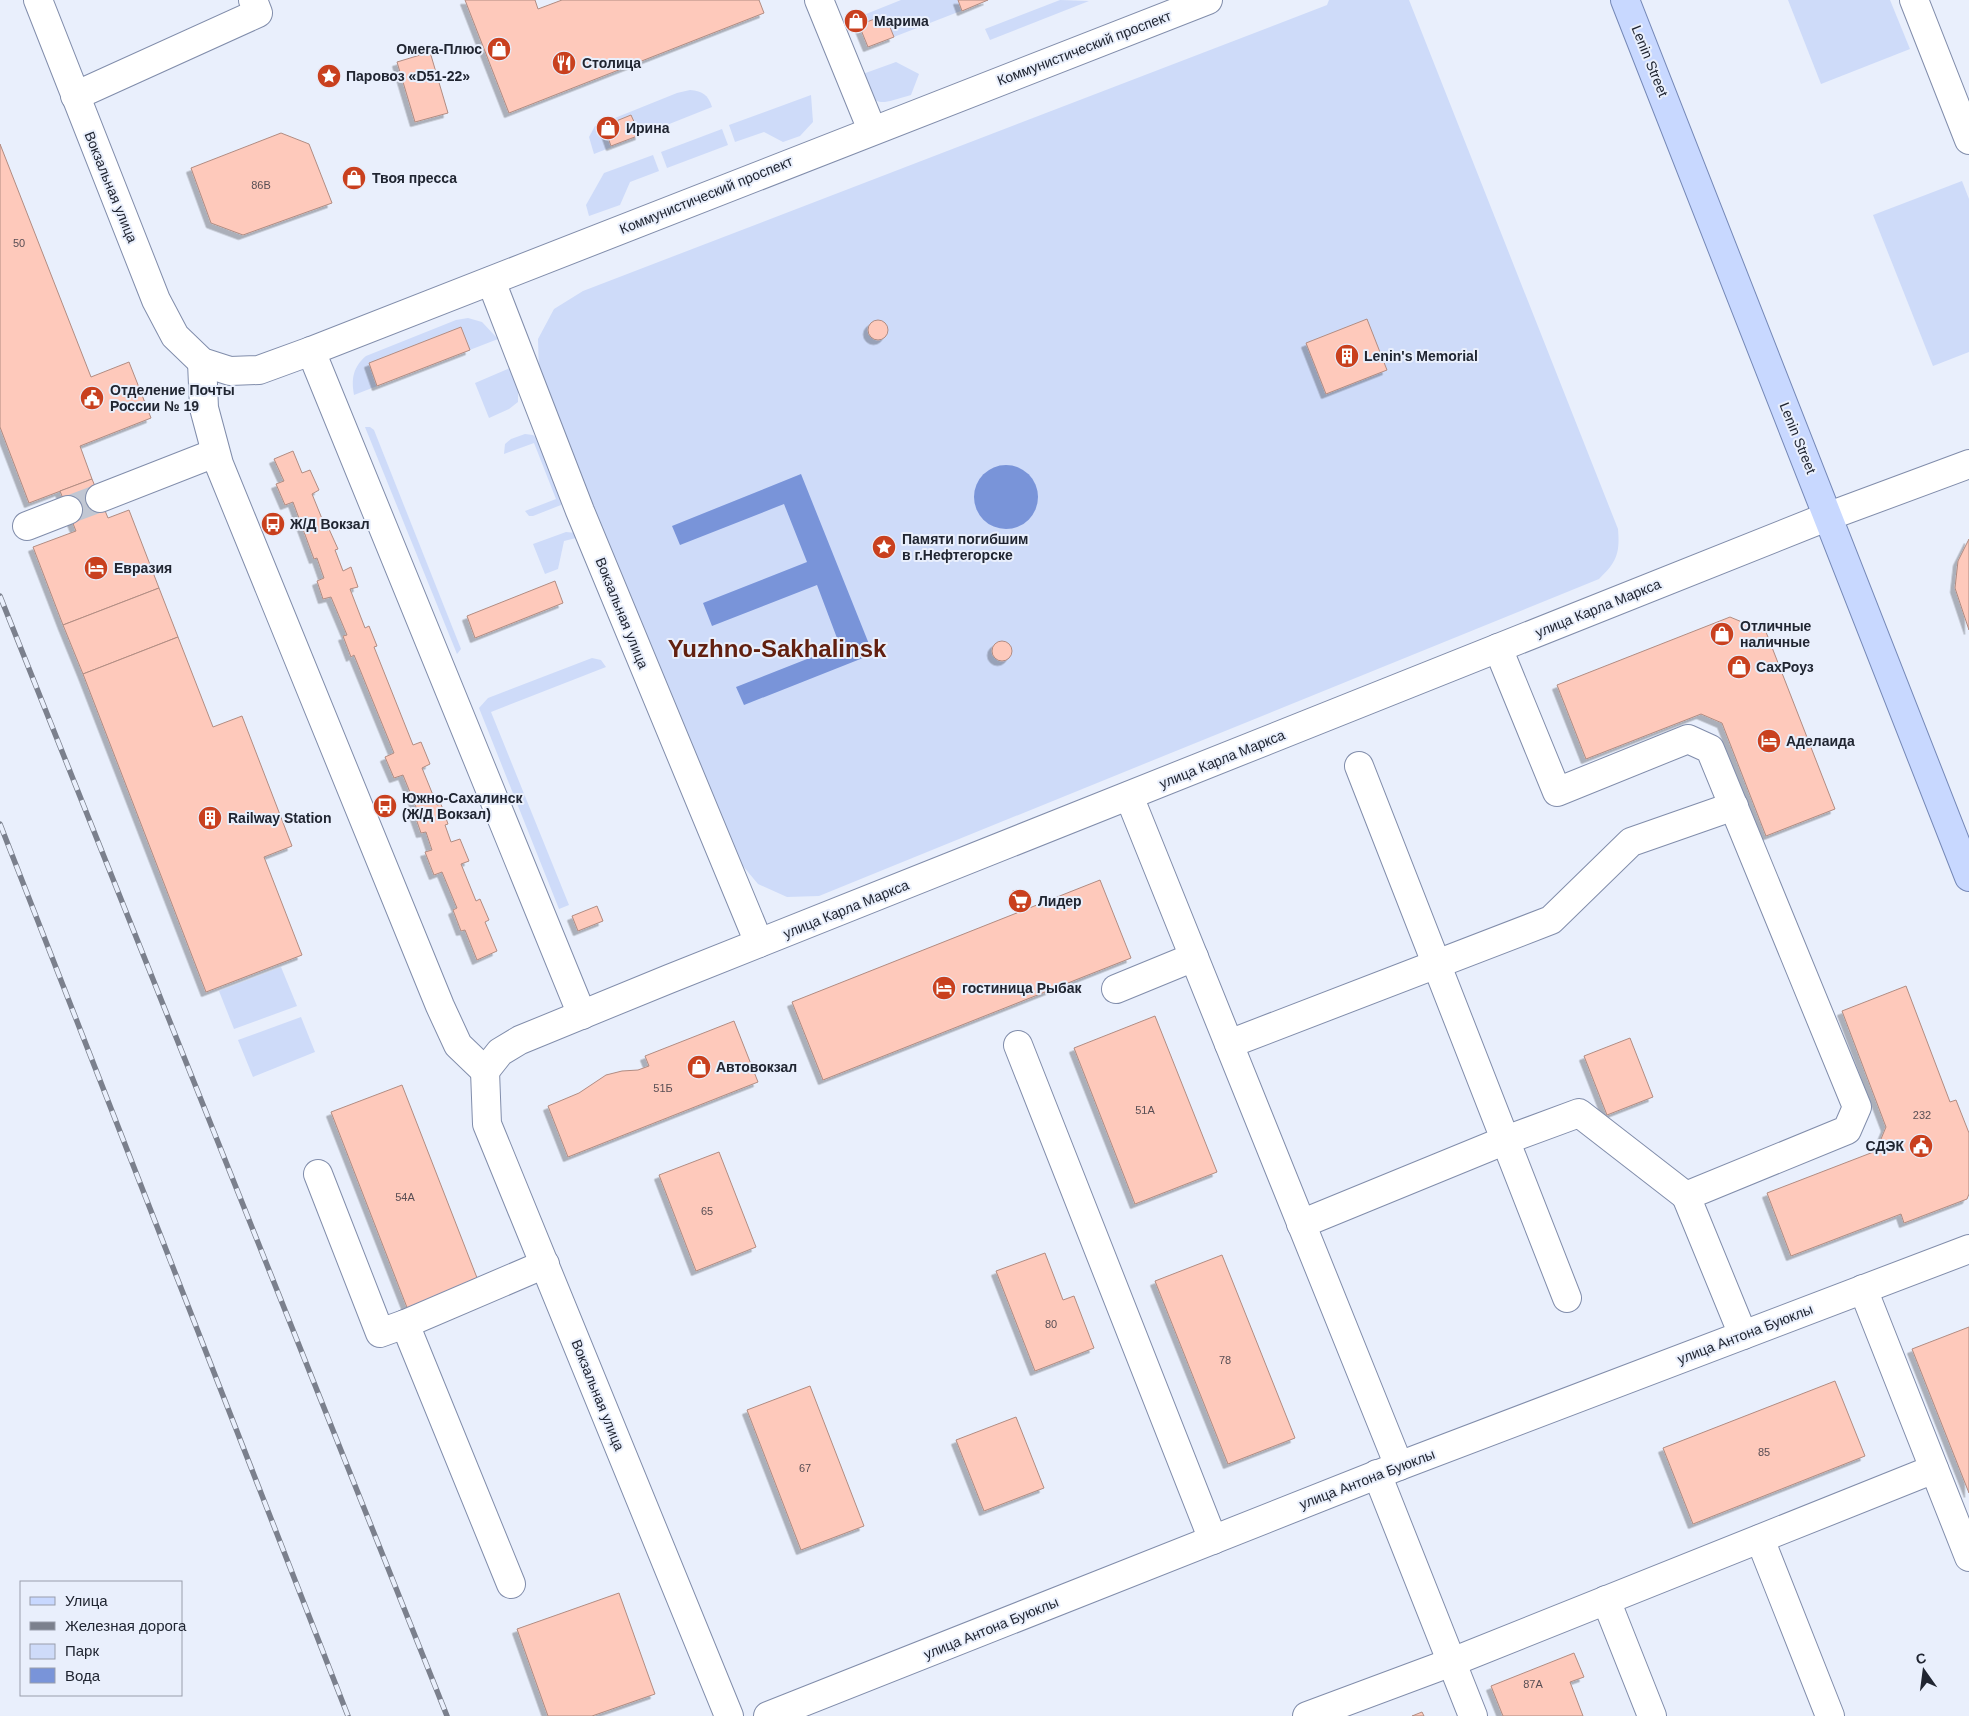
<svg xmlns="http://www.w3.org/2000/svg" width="1969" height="1716" font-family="Arial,sans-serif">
<defs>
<filter id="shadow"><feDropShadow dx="-4.5" dy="4.5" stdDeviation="0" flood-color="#0004"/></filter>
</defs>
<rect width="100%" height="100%" fill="#e9effc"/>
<g fill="#cedbf9">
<path d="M901 0H989L868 47 856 18Z"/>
<path d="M1060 0 1089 1 990 40 985 29Z"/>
<path d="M1329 0H1409L1618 529C1620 553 1617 562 1599 579L819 896 787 897 758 884 738 860 539 373 538 339 554 309 583 291 1327 5Z"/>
<path d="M1788 0H1890L1910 49 1821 84Z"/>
<path d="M896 62 919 74 911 95C876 105 876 109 860 75Z"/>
<path d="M690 90C703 91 708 95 712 107L594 154 589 137 595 126 677 93Z"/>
<path d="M811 95 813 122 800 136 783 142 764 132 735 142 729 125Z"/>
<path d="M722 129 728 145 667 168 661 152Z"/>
<path d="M653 155 659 171 630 182 620 205 589 216 586 205 604 173Z"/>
<path d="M1962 181 1969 199V352L1933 366 1873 215Z"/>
<path d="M468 318 482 322 498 339 354 395C351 379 353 367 366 356L456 320Z"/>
<path d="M510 368 518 388V402L509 409 489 418 475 383Z"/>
<path d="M365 427H370L374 430 461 649 457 654Z"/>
<path d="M525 434 533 435 539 440 563 502 561 505 533 516H529L525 511 556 499 534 443 504 454 505 444 511 439Z"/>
<path d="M566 532 576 533 580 537 564 541 558 569 545 574 533 544Z"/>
<path d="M592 658 601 660 606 667 491 712 569 905 559 909 479 708 488 698Z"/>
<path d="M281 967 297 1006 234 1029 219 991Z"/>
<path d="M301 1017 315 1052 253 1077 238 1040Z"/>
</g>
<g fill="#7994d9">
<circle cx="1006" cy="497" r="32"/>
<path d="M801 474 873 654 744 705 736 687 840 646 817 585 712 626 703 603 807 562 784 504 680 545 672 526Z"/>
</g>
<g fill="#fec9bb" stroke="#b18c82" filter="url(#shadow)">
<path d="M465 0H535L538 9 562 0H759L764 13 509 113Z"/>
<path d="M958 0H988L962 11Z"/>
<path d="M885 15 894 37 868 47 859 25Z"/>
<path d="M430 52 448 113 415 122 397 62Z"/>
<path d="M631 115 640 135 611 146 604 126Z"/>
<path d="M281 133 309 144 332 203 243 235 211 223 191 168Z"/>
<path d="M0 144 91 377 129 362 151 418 80 446 92 479 29 503 0 427Z"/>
<path d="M1367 319 1387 370 1326 394 1306 343Z"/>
<circle cx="878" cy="330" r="10"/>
<path d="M461 327 470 350 377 386 369 363Z"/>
<path d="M293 451 302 473 310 470 319 490 312 494 327 531 329 529 338 549 335 550 343 571 351 567 358 587 350 589 365 628 369 626 377 646 374 647 413 745 421 742 430 764 422 768 437 805 441 804 448 824 445 825 451 842 460 839 469 861 461 864 476 901 480 899 489 920 485 922 497 951 477 960 465 930 461 931 453 910 457 908 442 872 434 875 425 852 432 850 426 832 421 833 414 813 418 812 403 775 394 778 385 757 394 753 354 655 351 657 343 636 347 635 331 597 323 599 317 581 324 578 317 558 314 559 293 502 285 505 276 484 284 481 274 459Z"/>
<path d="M92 479 108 518 129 510 159 588 63 625 33 547 76 531 60 491Z"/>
<path d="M1969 539V630L1955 588 1958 561Z"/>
<path d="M555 581 563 603 475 638 467 616Z"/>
<path d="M159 588 178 637 83 674 63 625Z"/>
<path d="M1730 617 1766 632 1835 809 1766 836 1722 723 1701 714 1586 759 1557 685Z"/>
<path d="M178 637 213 727 242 716 292 846 264 857 302 955 206 992 83 674Z"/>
<circle cx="1002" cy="651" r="10"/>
<path d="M1100 880 1131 958 823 1080 792 1002Z"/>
<path d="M597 906 603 921 578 931 572 916Z"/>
<path d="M1906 986 1950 1102 1956 1100 1969 1133V1194L1967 1199 1904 1223 1901 1214 1791 1256 1767 1193 1876 1151 1886 1127 1842 1011Z"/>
<path d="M1155 1016 1217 1172 1135 1204 1074 1048Z"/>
<path d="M734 1021 758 1082 568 1157 548 1106 579 1093 606 1075 622 1071 638 1070 649 1066 645 1056Z"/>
<path d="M1630 1038 1653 1097 1607 1115 1584 1056Z"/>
<path d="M402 1085 479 1283 408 1310 331 1112Z"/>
<path d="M719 1152 756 1247 696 1271 659 1175Z"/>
<path d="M1045 1253 1063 1300 1074 1296 1094 1348 1035 1371 996 1271Z"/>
<path d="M1222 1255 1295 1438 1228 1464 1155 1281Z"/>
<path d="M1969 1327V1493L1912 1349Z"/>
<path d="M1835 1381 1865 1456 1693 1524 1663 1448Z"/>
<path d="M810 1386 864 1526 801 1550 747 1410Z"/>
<path d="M1016 1417 1044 1488 984 1511 956 1440Z"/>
<path d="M619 1593 655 1694 592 1716H548L517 1629Z"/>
<path d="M1574 1653 1584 1677 1570 1682 1583 1716H1503L1491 1686Z"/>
<path d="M1422 1712 1424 1716H1412Z"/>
</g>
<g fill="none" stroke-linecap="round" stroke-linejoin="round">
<path stroke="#c1c7d3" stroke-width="28" stroke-dasharray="28 14" stroke-linecap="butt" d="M68 510 100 498"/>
<g stroke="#818dab" stroke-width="30">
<g id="minor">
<path d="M38 0 156 300 175 336 202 362 230 371 259 370 311 351 1208 0"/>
<path d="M819 0 872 130"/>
<path d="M1914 0 1969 140"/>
<path d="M75 96 258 13 253 0"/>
<path d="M491 281 580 511 759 943"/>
<path d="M311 351 582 1015"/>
<path d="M202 362 204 408 219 464 440 1006 458 1045 485 1071"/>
<path d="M100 498 215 453"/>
<path d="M27 526 68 510"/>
<path d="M1498 648 1557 792 1688 739 1710 749 1857 1107 1847 1130 1686 1196 1743 1335"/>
<path d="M1359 766 1567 1298"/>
<path d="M1129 796 1399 1466"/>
<path d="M1116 989 1194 957"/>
<path d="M1229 1044 1551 920 1631 842 1734 806"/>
<path d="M1018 1045 1213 1540"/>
<path d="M485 1071 500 1052 520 1040 669 979 1829 516 1969 464"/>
<path d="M485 1071 487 1124 729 1716"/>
<path d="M318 1174 380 1333 405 1324"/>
<path d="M1301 1224 1506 1140 1579 1113 1686 1196"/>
<path d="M1863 1289 1969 1557"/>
<path d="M1377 1474 1473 1716"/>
<path d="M1760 1539 1830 1716"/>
<path d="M511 1584 405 1324 545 1264"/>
<path d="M1606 1600 1652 1716"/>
<path d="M768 1716 1399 1466 1969 1249"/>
<path d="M1307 1716 1452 1662 1934 1469"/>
</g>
</g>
<g stroke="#7588b7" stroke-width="30">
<path id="major" d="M1625 0 1969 877"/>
</g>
<use href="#minor" stroke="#fff" stroke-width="28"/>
<use href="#major" stroke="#c8d8ff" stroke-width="28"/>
<g stroke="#7b808d" stroke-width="5.5">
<g id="rail">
<path d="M0 596 447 1716"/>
<path d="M0 824 348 1716"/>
</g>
</g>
<use href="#rail" stroke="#e9effc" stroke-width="4" stroke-dasharray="11" stroke-linecap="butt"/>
</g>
<defs>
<g id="shop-disc" transform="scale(1.25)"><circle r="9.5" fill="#c9401e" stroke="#e9effc"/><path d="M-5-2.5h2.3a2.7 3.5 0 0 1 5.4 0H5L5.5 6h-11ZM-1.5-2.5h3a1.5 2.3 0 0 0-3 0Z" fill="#fff"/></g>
<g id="restaurant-disc" transform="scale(1.25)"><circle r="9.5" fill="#c9401e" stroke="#e9effc"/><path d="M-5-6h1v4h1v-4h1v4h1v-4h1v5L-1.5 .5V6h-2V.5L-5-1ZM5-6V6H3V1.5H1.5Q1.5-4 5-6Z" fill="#fff"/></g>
<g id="sight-disc" transform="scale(1.25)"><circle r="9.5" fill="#c9401e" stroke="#e9effc"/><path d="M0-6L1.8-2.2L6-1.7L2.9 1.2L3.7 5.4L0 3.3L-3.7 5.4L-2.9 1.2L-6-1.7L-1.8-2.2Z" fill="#fff"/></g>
<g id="building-disc" transform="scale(1.25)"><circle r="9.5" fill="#c9401e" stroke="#e9effc"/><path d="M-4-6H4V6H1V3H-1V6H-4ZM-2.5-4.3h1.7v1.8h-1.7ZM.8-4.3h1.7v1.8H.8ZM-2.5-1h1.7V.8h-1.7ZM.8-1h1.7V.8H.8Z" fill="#fff"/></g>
<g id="civic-disc" transform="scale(1.25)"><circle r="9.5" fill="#c9401e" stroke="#e9effc"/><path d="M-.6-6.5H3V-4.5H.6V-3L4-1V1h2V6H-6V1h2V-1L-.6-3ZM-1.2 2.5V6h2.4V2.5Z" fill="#fff"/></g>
<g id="bus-disc" transform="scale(1.25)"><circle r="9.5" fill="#c9401e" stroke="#e9effc"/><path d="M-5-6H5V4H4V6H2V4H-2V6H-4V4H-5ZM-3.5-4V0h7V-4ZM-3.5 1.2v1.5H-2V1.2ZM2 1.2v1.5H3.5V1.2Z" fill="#fff"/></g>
<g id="hotel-disc" transform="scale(1.25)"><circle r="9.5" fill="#c9401e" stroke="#e9effc"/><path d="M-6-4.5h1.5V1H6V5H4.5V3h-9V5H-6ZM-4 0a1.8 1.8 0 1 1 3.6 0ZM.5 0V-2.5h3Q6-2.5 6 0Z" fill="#fff"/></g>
<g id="supermarket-disc" transform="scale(1.25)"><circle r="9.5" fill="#c9401e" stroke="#e9effc"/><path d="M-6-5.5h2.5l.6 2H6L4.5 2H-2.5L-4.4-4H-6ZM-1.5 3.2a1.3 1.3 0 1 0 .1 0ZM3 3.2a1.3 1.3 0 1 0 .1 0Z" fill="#fff"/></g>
</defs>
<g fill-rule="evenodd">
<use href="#shop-disc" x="856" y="21"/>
<use href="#shop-disc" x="499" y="49"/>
<use href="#restaurant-disc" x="564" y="63"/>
<use href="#sight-disc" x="329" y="76"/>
<use href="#shop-disc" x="608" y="128"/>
<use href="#shop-disc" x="354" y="178"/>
<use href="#building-disc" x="1347" y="356"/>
<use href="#civic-disc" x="92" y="398"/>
<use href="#bus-disc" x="273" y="524"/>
<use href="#sight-disc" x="884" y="547"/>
<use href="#hotel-disc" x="96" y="568"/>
<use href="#shop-disc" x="1722" y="634"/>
<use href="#shop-disc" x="1739" y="667"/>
<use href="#hotel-disc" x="1769" y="741"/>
<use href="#bus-disc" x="385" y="806"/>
<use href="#building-disc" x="210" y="818"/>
<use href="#supermarket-disc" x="1020" y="901"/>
<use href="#hotel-disc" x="944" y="988"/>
<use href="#shop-disc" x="699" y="1067"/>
<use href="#civic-disc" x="1921" y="1146"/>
</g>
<g text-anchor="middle" stroke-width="4" stroke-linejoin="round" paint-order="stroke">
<g font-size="11" fill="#584e54">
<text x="261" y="189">86В</text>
<text x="19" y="247">50</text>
<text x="663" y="1092">51Б</text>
<text x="1145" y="1114">51А</text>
<text x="1922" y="1119">232</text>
<text x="405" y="1201">54А</text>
<text x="707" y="1215">65</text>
<text x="1051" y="1328">80</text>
<text x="1225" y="1364">78</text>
<text x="1764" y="1456">85</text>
<text x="805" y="1472">67</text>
<text x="1533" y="1688">87А</text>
</g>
<g font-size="14" font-weight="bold" fill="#202531" stroke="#e9effc" text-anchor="start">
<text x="874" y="26">Марима</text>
<text x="482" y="54" text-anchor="end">Омега-Плюс</text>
<text x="582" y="68">Столица</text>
<text x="346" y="81">Паровоз «D51-22»</text>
<text x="626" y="133">Ирина</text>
<text x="372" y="183">Твоя пресса</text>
<text x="1364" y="361">Lenin's Memorial</text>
<text x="110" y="395">Отделение Почты<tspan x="110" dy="16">России № 19</tspan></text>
<text x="290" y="529">Ж/Д Вокзал</text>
<text x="902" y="544">Памяти погибшим<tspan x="902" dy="16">в г.Нефтегорске</tspan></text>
<text x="114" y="573">Евразия</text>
<text x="1740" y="631">Отличные<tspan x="1740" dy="16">наличные</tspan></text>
<text x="1756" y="672">СахРоуз</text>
<text x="1786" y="746">Аделаида</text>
<text x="402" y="803">Южно-Сахалинск<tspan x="402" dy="16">(Ж/Д Вокзал)</tspan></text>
<text x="228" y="823">Railway Station</text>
<text x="1038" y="906">Лидер</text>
<text x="962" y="993">гостиница Рыбак</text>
<text x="716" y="1072">Автовокзал</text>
<text x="1904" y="1151" text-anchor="end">СДЭК</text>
</g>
<g font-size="14" fill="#202531" stroke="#e9effc">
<text transform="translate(1084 48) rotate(-21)" y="5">Коммунистический проспект</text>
<text transform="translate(1650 61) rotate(68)" y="5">Lenin Street</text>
<text transform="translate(111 187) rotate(68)" y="5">Вокзальная улица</text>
<text transform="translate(706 195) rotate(-22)" y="5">Коммунистический проспект</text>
<text transform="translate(1798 438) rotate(68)" y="5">Lenin Street</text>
<text transform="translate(1598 608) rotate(-22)" y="5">улица Карла Маркса</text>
<text transform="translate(622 613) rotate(68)" y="5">Вокзальная улица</text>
<text transform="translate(1222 759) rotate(-22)" y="5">улица Карла Маркса</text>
<text transform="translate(846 909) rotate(-22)" y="5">улица Карла Маркса</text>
<text transform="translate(1745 1334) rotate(-21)" y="5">улица Антона Буюклы</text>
<text transform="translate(598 1395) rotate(68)" y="5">Вокзальная улица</text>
<text transform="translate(1367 1479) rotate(-21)" y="5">улица Антона Буюклы</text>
<text transform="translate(991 1628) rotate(-22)" y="5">улица Антона Буюклы</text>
</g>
<g font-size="24" font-weight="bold" fill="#622010" stroke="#e9effc">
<text x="777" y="657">Yuzhno-Sakhalinsk</text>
</g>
</g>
<rect x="20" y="1581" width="162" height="115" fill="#e9effc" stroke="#999eab"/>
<rect x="30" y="1597" width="25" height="8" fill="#c8d8ff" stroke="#999eab"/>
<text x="65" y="1606" font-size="15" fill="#202531">Улица</text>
<rect x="30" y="1622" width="25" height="8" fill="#7b808d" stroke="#999eab"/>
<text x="65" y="1631" font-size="15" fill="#202531">Железная дорога</text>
<rect x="30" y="1644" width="25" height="15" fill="#cedbf9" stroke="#999eab"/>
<text x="65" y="1656" font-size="15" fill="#202531">Парк</text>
<rect x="30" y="1668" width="25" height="15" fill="#7994d9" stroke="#999eab"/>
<text x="65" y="1681" font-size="15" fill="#202531">Вода</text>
<g transform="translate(1924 1671) rotate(346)" stroke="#e9effc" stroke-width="4" paint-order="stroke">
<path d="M0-4L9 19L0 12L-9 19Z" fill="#202531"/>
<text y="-8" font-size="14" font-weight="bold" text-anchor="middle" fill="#202531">С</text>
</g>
</svg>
